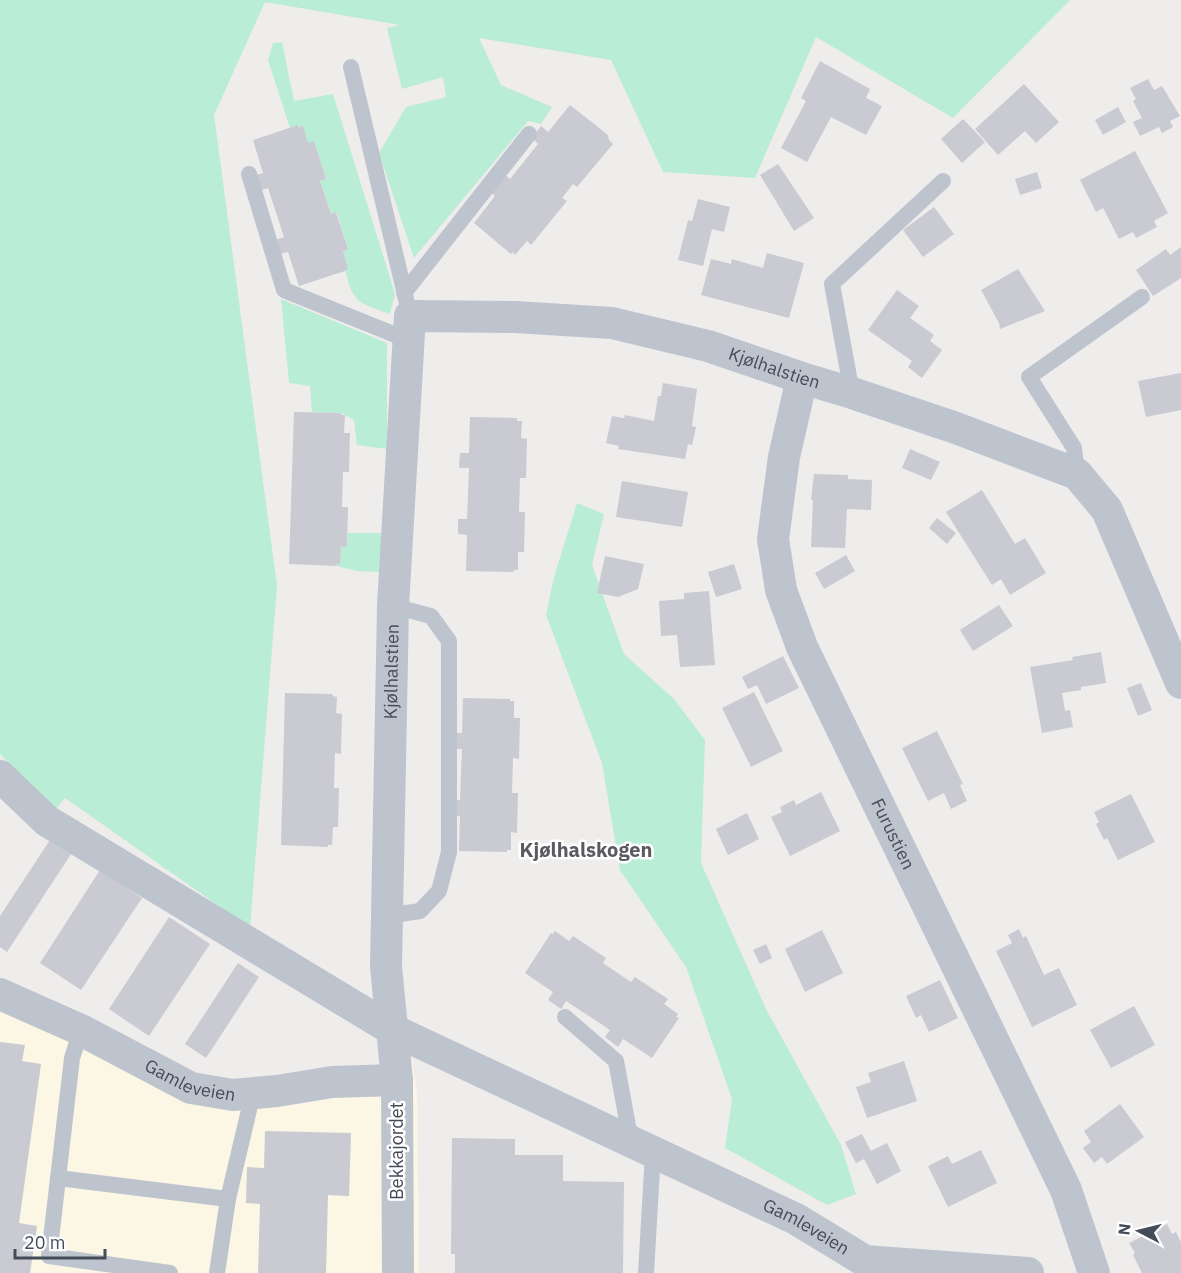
<svg xmlns="http://www.w3.org/2000/svg" width="1181" height="1273" font-family="'IBM Plex Sans',sans-serif">
<rect width="100%" height="100%" fill="#efecec"/>
<path fill="#fbf7e4" d="M0 997 191 1088 397 1080 412 1058 417 1093 419 1273H0Z"/>
<g fill="#baedd5">
<path d="M0 0H1070L953 118 816 37 755 178 663 172 611 60 479 38 501 85 552 107 541 124 528 121 414 258 379 153 406 107 446 97 443 77 402 89 387 28 400 25 265 2 214 115 277 586 250 928 65 798 55 810 0 754Z"/>
<path d="M282 42 294 101 333 94 395 294 390 314C359 303 352 303 345 269L348 268 343 251 348 249 337 212 331 214 320 181 326 179 314 141 308 143 299 125 290 128 268 60 273 43Z"/>
<path d="M281 299 387 343V449L357 445 354 420 341 413 312 412 310 386 289 383Z"/>
<path d="M577 503 604 514 592 565 624 654 674 699 705 740 701 863 766 1009 841 1145 856 1194 827 1205 725 1148 732 1099 686 967 620 870 602 763 546 615 554 577Z"/>
<path d="M348 533H383L380 572 357 571 337 566 336 564 340 563 341 547H347Z"/>
</g>
<g fill="#c9cad2">
<path d="M820 61 870 89 866 98 882 106 866 135 831 117 807 162 781 148 806 101 801 98Z"/>
<path d="M1148 79 1154 90 1162 86 1180 116 1170 121 1173 127 1162 133 1159 127 1140 136 1133 122 1142 118 1133 101 1136 99 1130 88Z"/>
<path d="M1024 84 1059 122 1036 143 1025 131 998 155 975 129Z"/>
<path d="M570 105 608 135 609 140 613 144 577 187 573 184 562 198 567 201 531 245 527 241 515 255 513 252 511 254 474 223 495 196 489 191 503 173 510 179 538 144 532 138 541 126 548 132Z"/>
<path d="M1118 107 1126 122 1103 135 1095 120Z"/>
<path d="M963 119 985 142 962 163 941 139Z"/>
<path d="M298 125 299 127 303 126 308 143 314 141 326 179 320 181 331 214 336 212 348 249 343 251 348 268 345 271 299 286 288 252 280 254 275 240 284 237 268 188 259 191 255 175 263 173 253 140Z"/>
<path d="M1135 151 1168 213 1154 221 1157 227 1136 238 1133 232 1119 239 1103 208 1096 212 1080 180Z"/>
<path d="M778 164 814 218 794 231 760 175Z"/>
<path d="M1037 172 1042 188 1020 195 1015 179Z"/>
<path d="M698 199 730 207 724 232 712 229 703 266 678 260 688 220 692 221Z"/>
<path d="M934 207 954 234 923 257 903 230Z"/>
<path d="M1181 247V278L1153 296 1136 270 1166 249 1170 255Z"/>
<path d="M767 253 804 263 789 318 701 295 711 259 731 264 732 259 763 268Z"/>
<path d="M1018 269 1045 311 1000 329 999 323 981 290Z"/>
<path d="M897 290 919 306 910 318 934 335 930 341 942 350 922 378 908 367 912 361 868 330Z"/>
<path d="M1181 373V410L1146 417 1138 381Z"/>
<path d="M663 383 697 389 692 426 696 427 692 445 688 444 685 459 618 449 619 446 606 443 612 416 624 418 625 415 654 421 658 396H661Z"/>
<path d="M294 412 341 413V415H345L344 433H350L349 472H343L342 507H348L347 547H341L340 564H336L337 566 289 564Z"/>
<path d="M470 417 517 418V421H522L521 438 527 439 526 478H520L519 512H525L524 552H518V570H513L514 572 466 571 467 535 458 534V519H467L469 468H459L460 453H469Z"/>
<path d="M910 449 940 462 931 480 902 468Z"/>
<path d="M814 474 848 475V479L872 480 871 510 847 509 845 548 811 547 813 500H811Z"/>
<path d="M622 481 688 492 682 527 616 517Z"/>
<path d="M982 490 1015 544 1025 538 1046 573 1010 595 1001 579 992 585 946 512Z"/>
<path d="M937 518 956 533 947 544 929 528Z"/>
<path d="M846 555 855 571 824 589 815 573Z"/>
<path d="M605 556 644 564 638 589 618 597 597 593Z"/>
<path d="M734 564 742 589 716 597 708 572Z"/>
<path d="M709 591 715 665 680 667 677 635 661 636 659 601 684 599V593Z"/>
<path d="M999 605 1013 626 973 651 960 630Z"/>
<path d="M1101 652 1106 683 1081 687V690L1062 693 1065 711 1070 710 1073 727 1042 733 1030 667 1073 660 1072 657Z"/>
<path d="M783 656 799 688 766 704 757 685 748 689 742 677Z"/>
<path d="M1141 683 1152 710 1138 716 1127 688Z"/>
<path d="M754 692 783 751 751 767 722 708Z"/>
<path d="M285 693 332 694 333 696 337 697 336 713 342 714 341 754 335 753 334 788H339L338 827H333L332 845H328V847L281 845Z"/>
<path d="M463 698 510 699V701H514V718H520L519 759 513 758 512 793H518L517 833 511 832V850H507V852L459 851 460 816H451V800H460L462 749H452L453 733H462Z"/>
<path d="M937 731 963 784 960 785 967 801 951 809 944 793 928 801 902 748Z"/>
<path d="M821 792 840 831 790 856 771 817 782 812 780 807 794 800 796 805Z"/>
<path d="M1131 794 1155 842 1118 860 1107 838 1104 840 1096 824 1099 822 1094 812Z"/>
<path d="M747 813 759 839 728 855 716 829Z"/>
<path d="M52 837 73 851 7 952 0 947V916Z"/>
<path d="M100 870 142 898 81 990 40 963Z"/>
<path d="M169 917 210 944 149 1036 109 1009Z"/>
<path d="M1019 929 1023 938 1026 936 1044 975 1059 968 1077 1005 1032 1027 996 951 1012 943 1008 935Z"/>
<path d="M822 930 843 973 805 992 785 949Z"/>
<path d="M555 931 569 941 573 936 606 958 603 963 631 982 635 977 668 999 664 1004 678 1014 676 1017 679 1018 652 1058 623 1039 618 1047 605 1037 610 1030 566 1001 561 1009 548 1000 553 992 525 973 551 933 553 934Z"/>
<path d="M766 944 772 958 760 964 753 950Z"/>
<path d="M238 963 259 977 206 1058 185 1044Z"/>
<path d="M940 980 958 1018 929 1032 921 1015 916 1018 906 996Z"/>
<path d="M1134 1006 1155 1045 1111 1068 1090 1030Z"/>
<path d="M0 1042 25 1045 22 1061 41 1064 19 1223 37 1226 30 1273H0Z"/>
<path d="M904 1061 917 1101 867 1118 856 1087 871 1082 868 1073Z"/>
<path d="M1120 1104 1144 1137 1107 1164 1102 1157 1094 1163 1083 1148 1091 1142 1084 1131Z"/>
<path d="M265 1131 351 1133 349 1196 328 1195 326 1273H258L260 1204 246 1203 247 1167 264 1168Z"/>
<path d="M862 1134 871 1151 887 1143 901 1171 877 1184 864 1159 856 1163 845 1142Z"/>
<path d="M452 1138 515 1139V1155H563V1181L624 1182 623 1273H455V1254H451Z"/>
<path d="M981 1150 997 1183 948 1207 928 1166 948 1156 952 1164Z"/>
<path d="M1167 1224 1172 1234 1176 1232 1181 1242V1273H1142L1133 1255 1135 1253 1129 1243Z"/>
</g>
<g fill="none" stroke-linecap="round" stroke-linejoin="round">
<g stroke="#bdc4ce" stroke-width="16">
<path d="M351 67 410 316"/>
<path d="M249 174 284 290 408 340"/>
<path d="M404 293 529 134"/>
<path d="M852 393 832 284 943 181"/>
<path d="M1077 474 1074 448 1029 377 1142 297"/>
<path d="M387 916 420 911 439 891 449 852V641L431 616 393 606"/>
<path d="M565 1017 616 1061 631 1142"/>
<path d="M81 1030 72 1058 49 1256 170 1273"/>
<path d="M58 1178 228 1199"/>
<path d="M217 1273 228 1199 253 1093"/>
<path d="M646 1273 653 1152"/>
</g>
<g stroke="#bdc4ce" stroke-width="32">
<path id="s1" d="M802 378 784 457 773 539 781 590 802 647 1066 1190 1094 1273"/>
<path id="s2" d="M0 776 47 821 393 1030 796 1219 865 1261 1028 1273"/>
<path id="s3" d="M0 994 81 1030 191 1088 233 1095 277 1091 332 1082 397 1080"/>
<path id="s4" d="M398 1273 397 1080 386 966 387 916 393 606 410 316 515 317 612 323 708 346 802 378 852 393 956 428 1077 474 1107 510 1181 683"/>
</g>
</g>
<g text-anchor="middle" stroke-width="5" stroke-linejoin="round" paint-order="stroke">
<g font-size="18" fill="#454c59" stroke="#fff">
<text dy="6" stroke="none"><textPath href="#s4" startOffset="1329">Kjølhalstien</textPath></text>
<text dy="6" stroke="none"><textPath href="#s4" startOffset="602">Kjølhalstien</textPath></text>
<text dy="6" stroke="none"><textPath href="#s1" startOffset="484">Furustien</textPath></text>
<text dy="6" stroke="none"><textPath href="#s3" startOffset="210">Gamleveien</textPath></text>
<text transform="translate(397 1151) rotate(-90)" y="6">Bekkajordet</text>
<text dy="6" stroke="none"><textPath href="#s2" startOffset="927">Gamleveien</textPath></text>
</g>
<g font-size="20" font-weight="bold" fill="#595b61" stroke="#fff">
<text x="586" y="857">Kjølhalskogen</text>
</g>
</g>
<g transform="translate(1139 1231) rotate(277)" stroke="#ffffff" stroke-width="4.5" paint-order="stroke">
<path d="M0-4.5L10 22L0 15L-10 22Z" fill="#454c59"/>
<text y="-9" font-size="16" font-weight="bold" text-anchor="middle" fill="#454c59">N</text>
</g>
<path d="M15 1249v9h90v-9" fill="none" stroke="#454c59" stroke-width="3"/>
<text x="24" y="1249" font-size="18" fill="#454c59" stroke="#ffffff" stroke-width="4.5" paint-order="stroke">20 m</text>
</svg>
